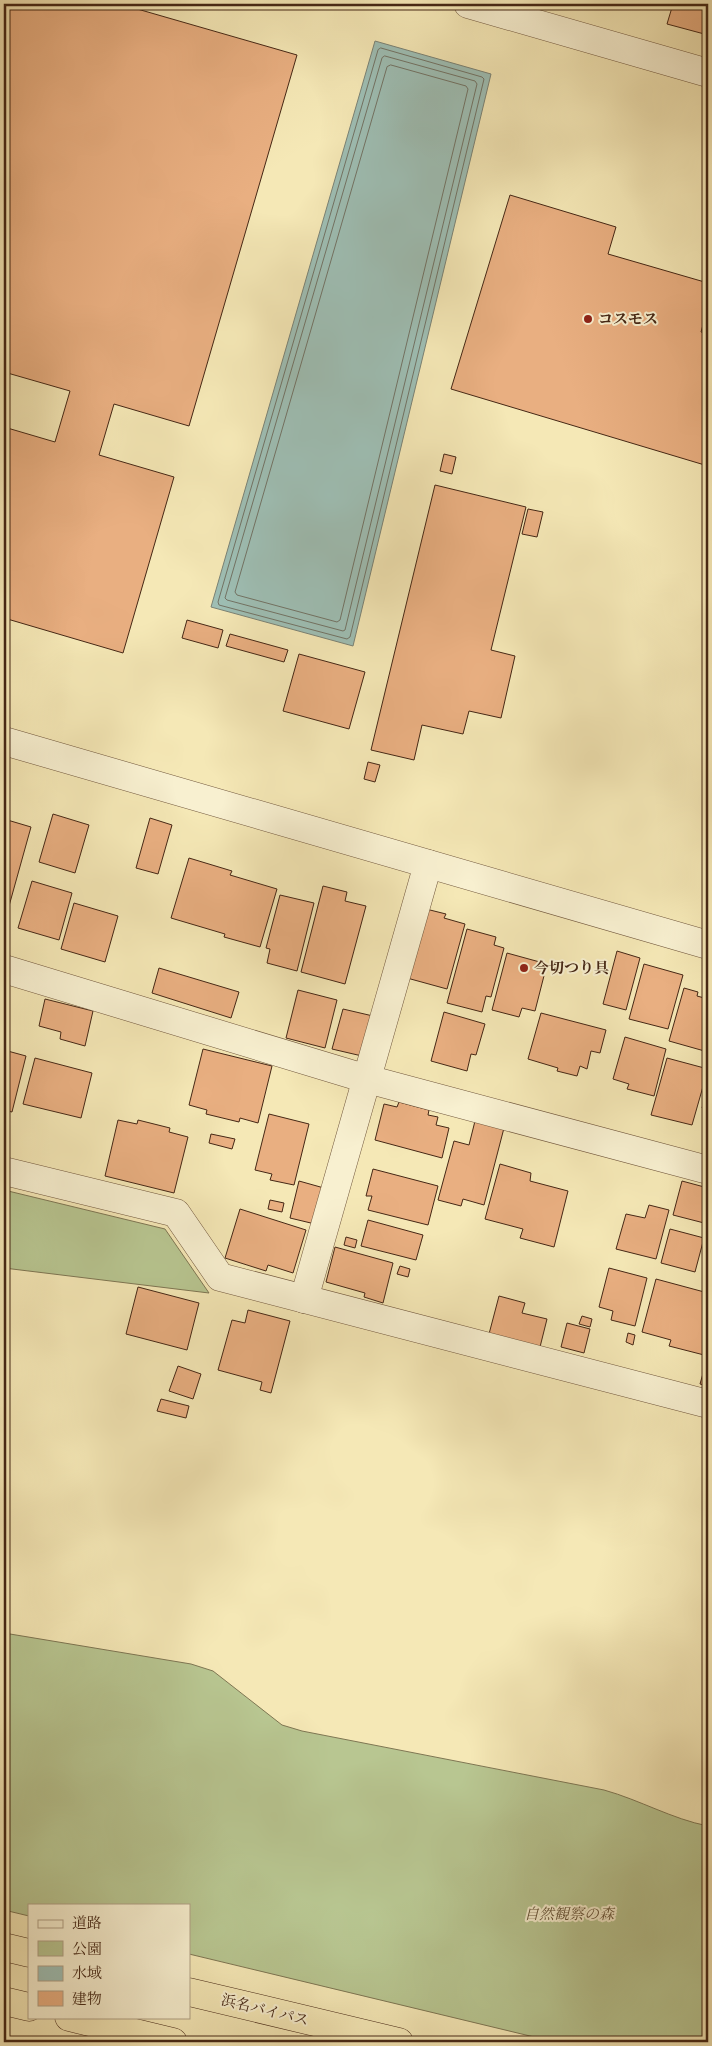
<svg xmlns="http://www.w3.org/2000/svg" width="712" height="2046" font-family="Vollkorn,'Noto Serif JP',serif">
<rect width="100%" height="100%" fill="#f5e8b6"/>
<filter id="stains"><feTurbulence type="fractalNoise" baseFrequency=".004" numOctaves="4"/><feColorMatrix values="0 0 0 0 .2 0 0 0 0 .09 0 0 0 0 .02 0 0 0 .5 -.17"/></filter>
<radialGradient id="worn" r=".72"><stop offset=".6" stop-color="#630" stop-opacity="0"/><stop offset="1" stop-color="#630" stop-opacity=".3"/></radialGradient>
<g fill="#b8c691" stroke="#7e7653">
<path d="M4 1190 165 1229 209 1293 4 1268Z"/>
<path d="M4 1633 191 1664 213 1671 282 1725 302 1731 604 1790C640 1800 672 1819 708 1826V2042H555L189 1954V1905H29V1916L4 1910Z"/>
</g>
<path fill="#9ebfb5" stroke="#7a8275" d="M375 41 491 74 353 646 211 607Z"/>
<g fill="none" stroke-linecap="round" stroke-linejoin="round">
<g stroke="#727365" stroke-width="1">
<path d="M381 48 482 77 484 79 350 637 347 639 219 605 218 602 378 50Z"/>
<path d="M385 56 475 81 477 84 345 630 343 631 227 600 225 598 382 58Z"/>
<path d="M391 65 466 86 468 89 340 620 337 622 237 595 235 592 387 67Z"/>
</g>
</g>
<g fill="#e9af81" stroke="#452715">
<path d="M4 4H120L297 55 189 426 114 404 99 455 174 477 123 653 4 618V427L55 442 70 391 4 372Z"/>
<path d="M673 4H708V35L667 24Z"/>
<path d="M510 195 616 227 608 254 708 283V307L701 332 708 334V466L451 389Z"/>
<path d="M444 454 456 457 452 474 440 471Z"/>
<path d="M435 485 526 507 491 650 515 656 501 718 469 711 463 734 422 725 414 760 371 750Z"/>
<path d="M528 509 543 512 537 537 522 534Z"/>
<path d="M187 620 223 630 218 648 182 638Z"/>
<path d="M230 634 288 650 284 662 226 646Z"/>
<path d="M299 654 365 672 349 729 283 711Z"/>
<path d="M368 762 380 765 375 782 364 779Z"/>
<path d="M53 814 89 825 75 873 39 862Z"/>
<path d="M150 818 172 825 158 874 136 868Z"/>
<path d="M4 819 31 827 4 924Z"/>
<path d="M189 858 232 871 230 875 277 889 260 947 224 937 225 934 171 918Z"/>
<path d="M32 881 72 893 59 940 18 928Z"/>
<path d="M323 886 347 892 345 901 366 906 345 984 301 972Z"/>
<path d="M280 895 314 903 297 971 267 963 270 949 266 948Z"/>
<path d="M74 903 118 916 105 962 61 949Z"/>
<path d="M426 909 446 914 444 918 465 924 447 989 407 978Z"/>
<path d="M467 929 496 937 494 945 504 948 491 997 486 996 482 1012 447 1003Z"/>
<path d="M617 951 640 958 626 1010 603 1004Z"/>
<path d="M507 953 547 964 535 1011 522 1008 519 1017 492 1010Z"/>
<path d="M644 964 683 975 668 1029 629 1019Z"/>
<path d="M159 968 239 992 231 1018 152 993Z"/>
<path d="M684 988 698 992 697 996 708 999V1052L669 1041Z"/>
<path d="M298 990 337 1000 325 1048 286 1038Z"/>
<path d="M45 999 93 1011 85 1046 60 1039 61 1032 39 1026Z"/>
<path d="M343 1009 373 1016 362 1056 332 1049Z"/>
<path d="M444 1012 485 1024 476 1055 471 1054 467 1071 431 1061Z"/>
<path d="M541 1013 606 1030 600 1053 591 1051 587 1069 580 1066 577 1076 557 1071 558 1068 528 1059Z"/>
<path d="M625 1037 666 1049 654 1096 627 1089 629 1084 613 1079Z"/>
<path d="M203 1049 272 1066 258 1123 240 1118 239 1122 206 1114 207 1110 189 1105Z"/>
<path d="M4 1050 26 1056 12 1112 4 1110Z"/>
<path d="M35 1058 92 1073 81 1118 23 1104Z"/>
<path d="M667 1058 708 1069 692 1125 651 1115Z"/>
<path d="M708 1087V1110L702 1108Z"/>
<path d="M399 1102 429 1110 428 1115 438 1117 436 1125 449 1128 442 1158 375 1140 384 1104 397 1107Z"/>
<path d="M269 1114 309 1124 294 1185 270 1180 272 1174 255 1170Z"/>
<path d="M118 1120 137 1124 138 1120 170 1128 169 1132 188 1137 174 1193 105 1176Z"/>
<path d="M475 1121 504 1128 484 1205 463 1199 461 1206 438 1200 454 1141 469 1145Z"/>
<path d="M211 1134 235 1139 232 1149 209 1143Z"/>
<path d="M500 1164 531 1173 530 1181 568 1191 554 1247 520 1238 523 1229 485 1219Z"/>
<path d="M373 1169 438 1186 428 1225 368 1210 372 1196H366Z"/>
<path d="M299 1181 324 1188 315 1224 290 1218Z"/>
<path d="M682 1181 708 1188V1224L673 1215Z"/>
<path d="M270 1200 284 1203 282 1212 268 1209Z"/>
<path d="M649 1205 669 1210 656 1259 616 1249 626 1214 645 1218Z"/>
<path d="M240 1209 306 1230 293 1273 268 1265 266 1271 225 1258Z"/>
<path d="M368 1220 423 1235 416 1260 361 1246Z"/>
<path d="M670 1229 704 1238 695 1272 661 1263Z"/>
<path d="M346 1237 357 1240 355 1248 344 1245Z"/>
<path d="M335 1247 393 1263 383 1303 364 1297 365 1293 326 1282Z"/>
<path d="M400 1266 410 1269 408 1277 397 1274Z"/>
<path d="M609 1268 647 1278 635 1326 611 1320 613 1311 599 1307Z"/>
<path d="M656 1279 708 1293V1386L700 1384 708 1356 669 1346 671 1340 642 1332Z"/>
<path d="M138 1287 199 1303 187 1350 126 1334Z"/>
<path d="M499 1296 525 1303 522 1313 547 1319 540 1347 489 1334Z"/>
<path d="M248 1310 290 1321 271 1393 260 1390 262 1382 218 1370 232 1320 245 1323Z"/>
<path d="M582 1316 592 1319 590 1327 579 1324Z"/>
<path d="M567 1323 590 1329 584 1353 561 1347Z"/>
<path d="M628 1333 635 1335 633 1345 626 1342Z"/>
<path d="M178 1366 201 1374 193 1399 169 1391Z"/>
<path d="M161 1399 189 1406 186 1418 157 1411Z"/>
</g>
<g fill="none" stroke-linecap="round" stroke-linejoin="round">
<g stroke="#71573d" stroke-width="29">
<g id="minor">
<path d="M468 4 708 73"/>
<path d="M4 741 708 945"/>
<path d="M4 969 367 1079 708 1170"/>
<path d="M4 1171 176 1213 220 1277 708 1404"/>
<path d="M304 1299 428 864"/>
</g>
</g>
<g stroke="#452715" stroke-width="29">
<g id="highway">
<path d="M4 1947 29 1953"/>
<path d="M189 1992 399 2042"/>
<path d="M4 2001 29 2007"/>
<path d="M69 2017 173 2042"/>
</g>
</g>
<use href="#minor" stroke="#f8f0d0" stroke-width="28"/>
<use href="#highway" stroke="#f5e8b6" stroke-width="28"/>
</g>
<g fill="#8f2418" stroke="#f8f0d0" stroke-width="2">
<circle cx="588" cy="319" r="5"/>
<circle cx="524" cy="968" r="5"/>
</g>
<g text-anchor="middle" stroke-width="4" stroke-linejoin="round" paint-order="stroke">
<g font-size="15" font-weight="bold" fill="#452715" stroke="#f8f0d0" text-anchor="start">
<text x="598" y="324">コスモス</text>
<text x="534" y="973">今切つり具</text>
</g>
<g font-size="15" font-style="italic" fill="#624f34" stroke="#f8f0d0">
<text x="569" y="1919">自然観察の森</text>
</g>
<g font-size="15" fill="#452715" stroke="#f8f0d0">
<text transform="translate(265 2010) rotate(14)" y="5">浜名バイパス</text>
</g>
</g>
<rect width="712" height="2046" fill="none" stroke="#f5e8b6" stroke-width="20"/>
<rect x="5" y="5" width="702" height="2036" fill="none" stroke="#452715" stroke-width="2.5"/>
<rect x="10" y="10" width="692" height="2026" fill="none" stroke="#452715"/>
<rect x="28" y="1904" width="162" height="115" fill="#f8f0d0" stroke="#b0a085"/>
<rect x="38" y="1920" width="25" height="8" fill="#f8f0d0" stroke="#b0a085"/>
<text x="72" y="1928" font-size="15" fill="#452715">道路</text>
<rect x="38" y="1941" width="25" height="15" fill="#b8c691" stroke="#b0a085"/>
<text x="72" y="1954" font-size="15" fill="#452715">公園</text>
<rect x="38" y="1966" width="25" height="15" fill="#9ebfb5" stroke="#b0a085"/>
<text x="72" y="1978" font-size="15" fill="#452715">水域</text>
<rect x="38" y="1991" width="25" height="15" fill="#e9af81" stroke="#b0a085"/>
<text x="72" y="2004" font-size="15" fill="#452715">建物</text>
<rect width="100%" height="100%" filter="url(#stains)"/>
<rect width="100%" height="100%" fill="url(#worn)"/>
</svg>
